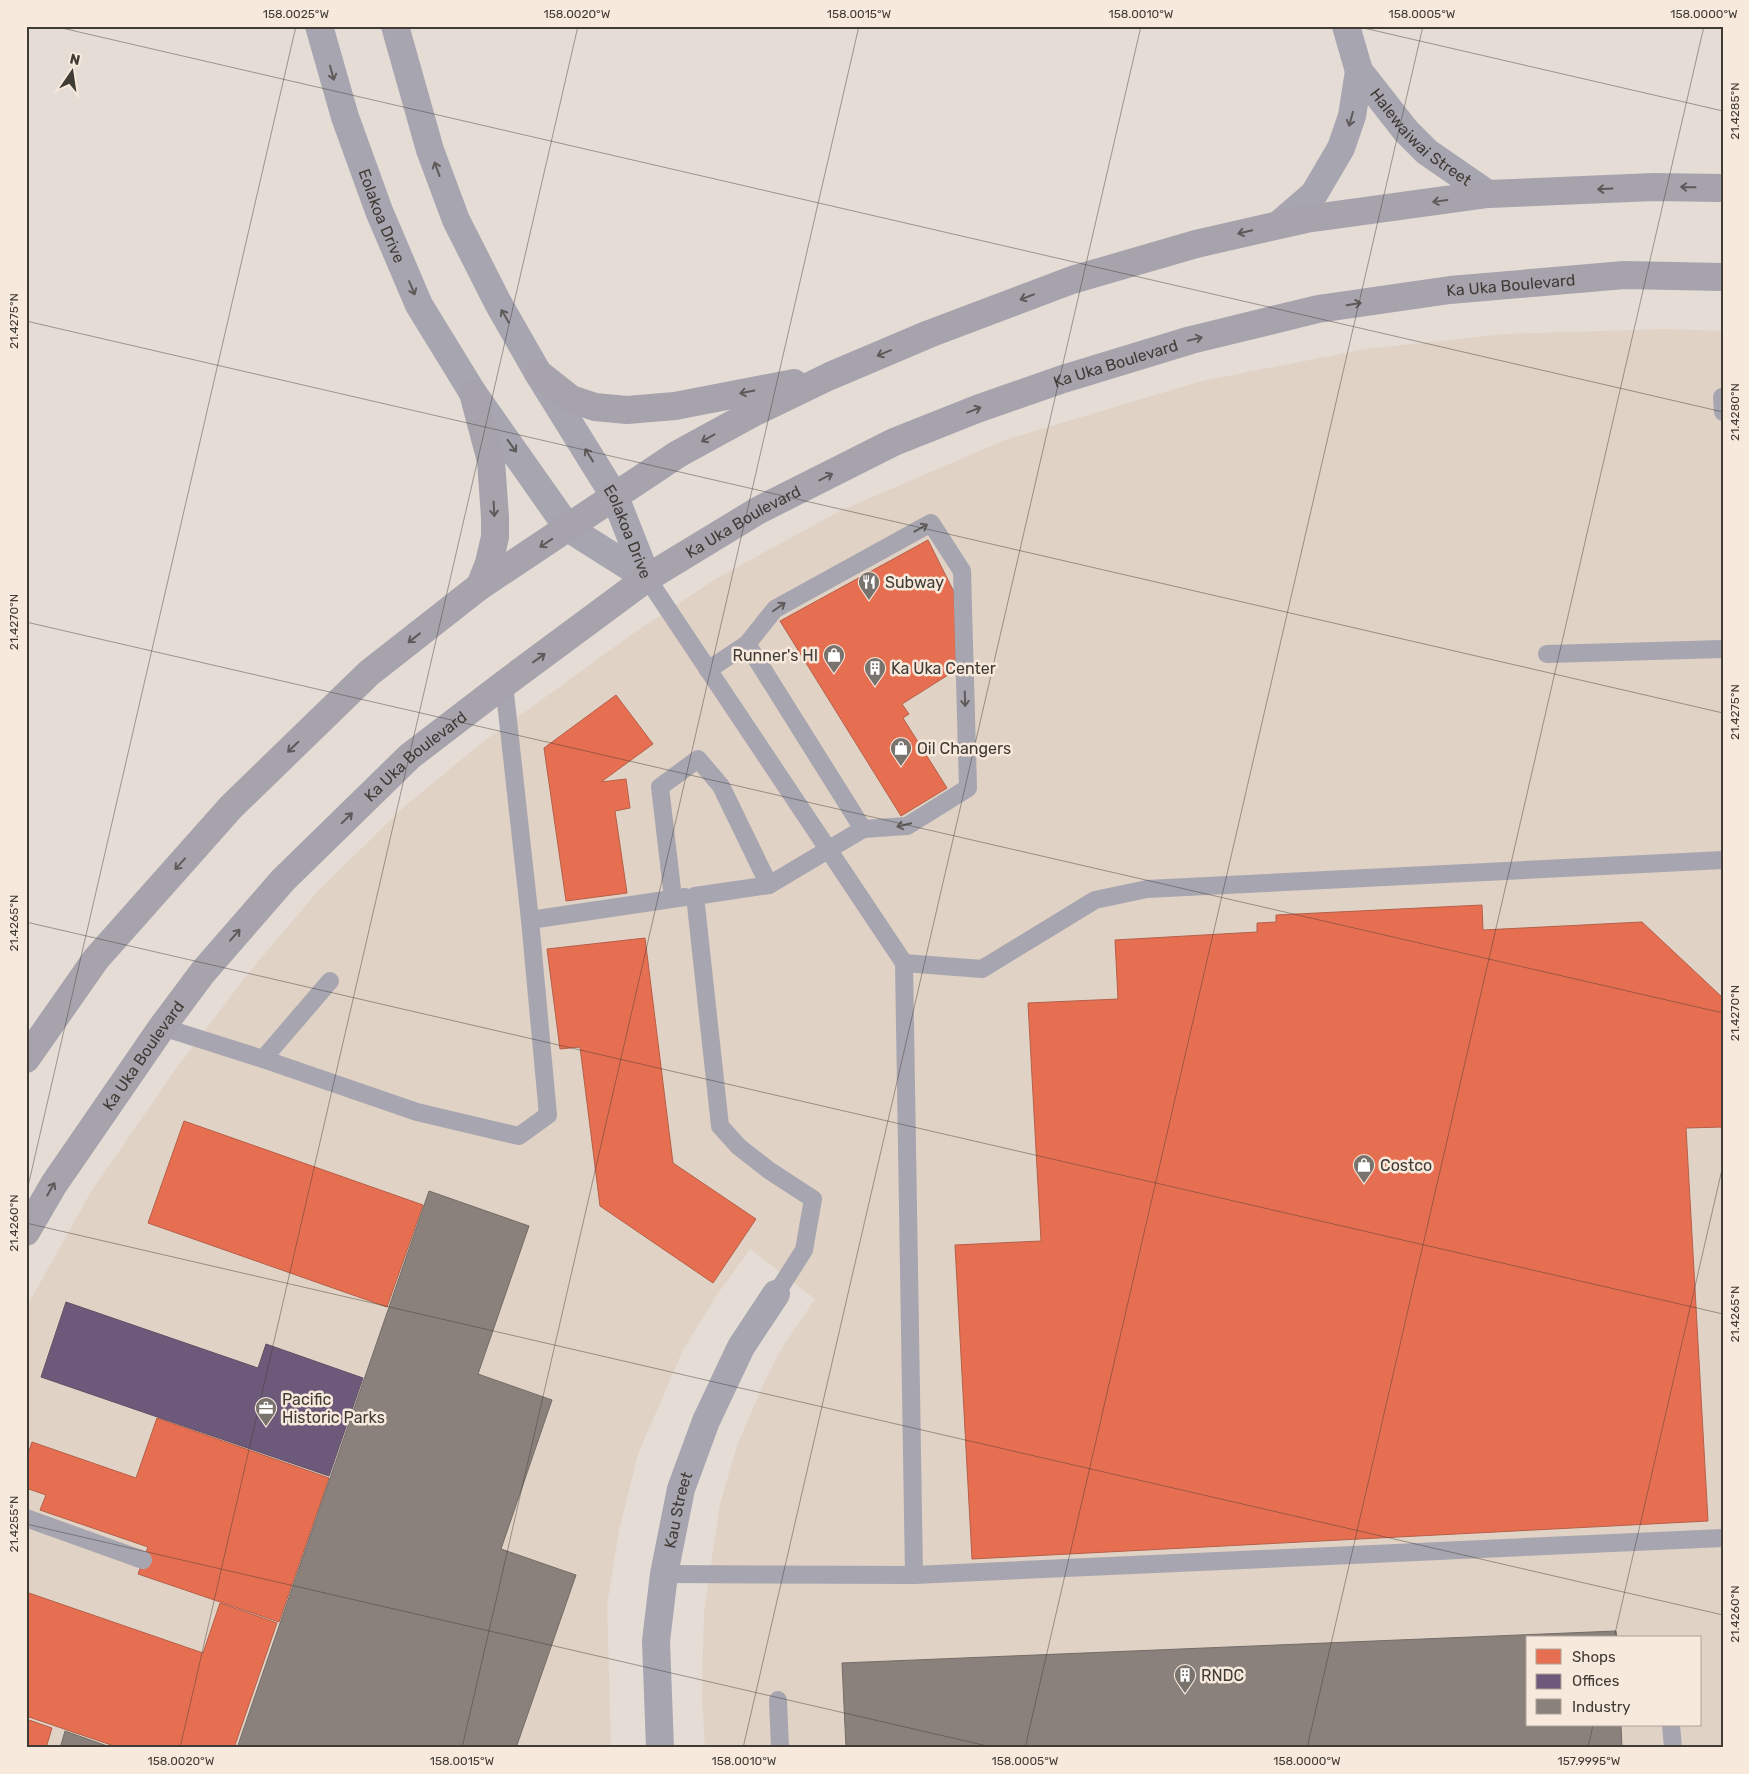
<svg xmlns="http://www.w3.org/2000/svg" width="1749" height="1774" font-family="Rubik,sans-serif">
<rect width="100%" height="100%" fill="#e4dcd5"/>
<path fill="#e0d2c4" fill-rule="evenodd" d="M1665 329 1723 331V1748H705L702 1694 704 1612 720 1504 737 1446 763 1385 782 1348 815 1299 750 1249 716 1296 682 1352 638 1454 619 1531 607 1605 611 1748H26V1308L91 1192 173 1073 246 976 319 890 403 808 479 745 641 628 719 577 842 510 1005 440 1202 381 1366 349 1506 334ZM1528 1638H1700V1725H1528Z"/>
<g fill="#e76f51" stroke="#b55f49">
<path d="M928 540 954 592 956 670 902 704 909 714 903 718 947 788 901 816 780 621Z"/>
<path d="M616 695 653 744 601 782 626 779 630 808 615 811 627 893 566 901 544 748Z"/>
<path d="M1482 905 1483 930 1642 922 1723 998V1127L1686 1128 1708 1521 972 1559 955 1245 1041 1241 1028 1003 1118 999 1115 940 1257 932V923L1276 922V915Z"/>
<path d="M645 938 673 1163 756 1219 713 1283 600 1206 580 1047 560 1049 547 949Z"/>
<path d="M184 1121 423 1205 387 1307 148 1223Z"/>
<path d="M157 1418 329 1478 279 1622 138 1574 148 1547 40 1510 46 1495 26 1488V1460L32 1442 136 1478Z"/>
<path d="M26 1592 203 1653 220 1603 277 1623 234 1748H120L26 1716Z"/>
<path d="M26 1719 52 1728 46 1748H26Z"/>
</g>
<path fill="#6d597a" stroke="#605065" d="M66 1302 258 1368 266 1344 363 1378 329 1476 41 1377Z"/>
<g fill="#8a817c" stroke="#746c67">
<path d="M429 1191 529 1226 478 1374 552 1400 501 1549 576 1575 516 1748H237Z"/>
<path d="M1616 1631 1617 1638H1528V1725H1621L1622 1748H846L842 1663Z"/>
<path d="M65 1731 113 1748H60Z"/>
</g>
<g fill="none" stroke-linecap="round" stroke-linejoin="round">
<g stroke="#a7a5b0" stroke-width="18">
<path d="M1722 397 1723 412"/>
<path d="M647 578 904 963 982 969 1095 900 1147 889 1723 860"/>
<path d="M747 644 775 609 931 523 962 571 968 788 907 826 863 829"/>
<path d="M1547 654 1723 649"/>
<path d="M708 670 747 644 863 829 769 885 695 896 720 1126 739 1147 770 1171 813 1199 804 1250 776 1294"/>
<path d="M673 898 660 787 698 759 721 786 769 885"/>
<path d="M530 920 685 897"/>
<path d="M904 963 914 1575"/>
<path d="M162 1027 263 1059 417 1112 519 1136 548 1115 530 920 504 684"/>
<path d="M263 1059 330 981"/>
<path d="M26 1518 143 1560"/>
<path d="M664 1574 914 1575 1723 1538"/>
<path d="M778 1700 780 1748"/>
<path d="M1671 1725 1673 1748"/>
</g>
<g stroke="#a7a5b0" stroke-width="28">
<path id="s1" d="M1346 26 1359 71 1406 131 1427 152 1488 194"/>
<path d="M1278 225 1314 194 1341 148 1352 116 1359 71"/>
<path id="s2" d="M660 1748 656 1641 664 1574 681 1489 706 1421 741 1347 776 1294"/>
</g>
<g stroke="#a7a5b0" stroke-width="28">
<path id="s3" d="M319 26 345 117 379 211 419 305 473 393 568 528 647 578"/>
<path id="s4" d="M395 26 430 150 456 220 498 303 538 373 615 497 647 578"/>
</g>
<g stroke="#a7a3ad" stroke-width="28">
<path d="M538 373 571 399 595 407 627 410 675 406 794 383"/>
<path d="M473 393 491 461 495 517V537L489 563 480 586"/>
<path d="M26 1059 96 959 231 807 369 673 480 586 678 454 753 413 830 376 929 334 1072 280 1196 244 1306 219 1488 194 1654 187 1723 188"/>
<path id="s5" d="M26 1232 54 1184 162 1027 203 972 283 880 410 756 504 684 647 578 759 510 894 442 977 409 1063 379 1191 340 1318 309 1450 290 1624 275 1723 277"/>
</g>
</g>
<defs><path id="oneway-shaft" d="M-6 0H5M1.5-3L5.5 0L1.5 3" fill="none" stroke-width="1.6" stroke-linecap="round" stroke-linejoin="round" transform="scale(1.25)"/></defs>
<g stroke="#5f5b5a">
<use href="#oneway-shaft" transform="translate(332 73) rotate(74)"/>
<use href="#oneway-shaft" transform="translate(1351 119) rotate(105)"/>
<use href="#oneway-shaft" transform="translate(437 169) rotate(-110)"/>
<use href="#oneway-shaft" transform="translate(412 288) rotate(67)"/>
<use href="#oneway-shaft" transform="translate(505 316) rotate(-120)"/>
<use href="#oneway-shaft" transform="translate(512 446) rotate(54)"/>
<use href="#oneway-shaft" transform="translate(589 455) rotate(-122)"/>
<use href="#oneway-shaft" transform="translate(921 528) rotate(-29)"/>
<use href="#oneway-shaft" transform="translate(779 607) rotate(-35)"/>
<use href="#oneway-shaft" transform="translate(965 699) rotate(88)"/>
<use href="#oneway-shaft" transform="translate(904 825) rotate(166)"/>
</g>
<g stroke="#5f5a59">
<use href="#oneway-shaft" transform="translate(1688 187) rotate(-179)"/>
<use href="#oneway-shaft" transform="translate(1605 189) rotate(177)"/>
<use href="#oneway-shaft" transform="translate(1440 201) rotate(172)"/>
<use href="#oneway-shaft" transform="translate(1245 232) rotate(167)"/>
<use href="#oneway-shaft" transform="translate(1027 297) rotate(159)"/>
<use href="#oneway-shaft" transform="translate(1354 304) rotate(-9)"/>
<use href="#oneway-shaft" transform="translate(1195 339) rotate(-14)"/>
<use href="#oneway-shaft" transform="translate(884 353) rotate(157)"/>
<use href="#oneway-shaft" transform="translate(747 392) rotate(169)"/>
<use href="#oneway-shaft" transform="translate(974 410) rotate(-21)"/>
<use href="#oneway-shaft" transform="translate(708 438) rotate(151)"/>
<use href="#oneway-shaft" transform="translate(826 477) rotate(-27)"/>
<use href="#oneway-shaft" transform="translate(494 509) rotate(87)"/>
<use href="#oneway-shaft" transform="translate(546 543) rotate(146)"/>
<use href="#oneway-shaft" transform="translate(414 638) rotate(142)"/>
<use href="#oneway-shaft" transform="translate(539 658) rotate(-36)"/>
<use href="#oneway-shaft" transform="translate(293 747) rotate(136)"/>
<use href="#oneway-shaft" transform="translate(347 818) rotate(-44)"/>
<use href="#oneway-shaft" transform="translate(180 864) rotate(132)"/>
<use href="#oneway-shaft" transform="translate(235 935) rotate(-49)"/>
<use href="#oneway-shaft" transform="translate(51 1189) rotate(-60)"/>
</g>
<path fill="none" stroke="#403b35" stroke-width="1" stroke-opacity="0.45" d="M53 26 1723 412M1355 26 1723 111M26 321 1723 713M26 622 1723 1013M26 922 1723 1314M26 1195 296 26M26 1223 1723 1615M26 1524 996 1748M1614 1638 1723 1165M180 1748 578 26M462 1748 859 26M743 1748 1141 26M1025 1748 1423 26M1307 1748 1704 26M1588 1748 1593 1725"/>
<defs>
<g id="restaurant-pin" transform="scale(1.125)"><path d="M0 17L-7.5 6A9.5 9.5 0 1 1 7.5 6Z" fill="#79736d" stroke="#f7e9dc"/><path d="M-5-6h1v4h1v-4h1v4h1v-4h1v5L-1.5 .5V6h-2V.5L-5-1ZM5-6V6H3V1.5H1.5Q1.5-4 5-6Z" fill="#fff"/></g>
<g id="shop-pin" transform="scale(1.125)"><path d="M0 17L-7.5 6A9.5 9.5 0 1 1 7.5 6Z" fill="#79736d" stroke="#f7e9dc"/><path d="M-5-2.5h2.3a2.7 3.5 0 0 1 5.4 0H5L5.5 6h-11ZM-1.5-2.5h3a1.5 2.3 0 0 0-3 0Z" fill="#fff"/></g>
<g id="building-pin" transform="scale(1.125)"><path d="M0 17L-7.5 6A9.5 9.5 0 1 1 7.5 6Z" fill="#79736d" stroke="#f7e9dc"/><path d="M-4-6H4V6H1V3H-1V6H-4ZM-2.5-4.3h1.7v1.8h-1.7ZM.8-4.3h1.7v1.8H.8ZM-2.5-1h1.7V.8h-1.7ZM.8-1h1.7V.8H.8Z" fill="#fff"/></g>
<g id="office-pin" transform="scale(1.125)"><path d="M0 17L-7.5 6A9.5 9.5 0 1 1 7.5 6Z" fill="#79736d" stroke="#f7e9dc"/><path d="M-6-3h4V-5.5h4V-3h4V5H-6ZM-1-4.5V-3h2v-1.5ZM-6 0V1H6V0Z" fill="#fff"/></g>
</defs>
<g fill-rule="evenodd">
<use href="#restaurant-pin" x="869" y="582"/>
<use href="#shop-pin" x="834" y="655"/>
<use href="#building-pin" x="875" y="668"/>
<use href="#shop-pin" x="901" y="748"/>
<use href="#shop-pin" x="1364" y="1165"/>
<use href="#office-pin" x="266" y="1408"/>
<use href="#building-pin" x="1185" y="1675"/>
</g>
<g text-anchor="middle" stroke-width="5" stroke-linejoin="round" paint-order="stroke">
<g font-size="16" fill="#403b35" stroke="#f7e9dc">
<text dy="6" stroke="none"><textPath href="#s1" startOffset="138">Halewaiwai Street</textPath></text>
<text dy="6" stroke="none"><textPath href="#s3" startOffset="200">Eolakoa Drive</textPath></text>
<text dy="6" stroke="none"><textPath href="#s5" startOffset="1832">Ka Uka Boulevard</textPath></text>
<text dy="6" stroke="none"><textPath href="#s5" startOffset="1428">Ka Uka Boulevard</textPath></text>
<text dy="6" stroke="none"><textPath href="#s5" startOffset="1022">Ka Uka Boulevard</textPath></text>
<text dy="6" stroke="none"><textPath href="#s4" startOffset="560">Eolakoa Drive</textPath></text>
<text dy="6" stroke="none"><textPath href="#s5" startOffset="618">Ka Uka Boulevard</textPath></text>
<text dy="6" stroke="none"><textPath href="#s5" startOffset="212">Ka Uka Boulevard</textPath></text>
<text dy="6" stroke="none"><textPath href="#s2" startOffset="240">Kau Street</textPath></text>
</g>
<g font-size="16" fill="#403b35" stroke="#f7e9dc" text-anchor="start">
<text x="885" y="588">Subway</text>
<text x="818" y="661" text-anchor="end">Runner's HI</text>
<text x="891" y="674">Ka Uka Center</text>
<text x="917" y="754">Oil Changers</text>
<text x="1380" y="1171">Costco</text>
<text x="282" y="1405">Pacific<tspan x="282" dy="18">Historic Parks</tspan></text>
<text x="1201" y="1681">RNDC</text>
</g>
</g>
<rect width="1749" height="1774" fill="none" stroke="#f7e9dc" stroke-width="55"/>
<rect x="1526" y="1636" width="175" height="90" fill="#f7e9dc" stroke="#aea399"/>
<rect x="1536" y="1649" width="25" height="15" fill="#e76f51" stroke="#aea399"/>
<text x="1572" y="1662" font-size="15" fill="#403b35">Shops</text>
<rect x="1536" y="1674" width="25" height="15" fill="#6d597a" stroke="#aea399"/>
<text x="1572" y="1686" font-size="15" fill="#403b35">Offices</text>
<rect x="1536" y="1699" width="25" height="15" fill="#8a817c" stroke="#aea399"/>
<text x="1572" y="1712" font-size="15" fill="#403b35">Industry</text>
<g transform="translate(72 72) rotate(13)" stroke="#f7e9dc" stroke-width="4" paint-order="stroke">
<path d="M0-4L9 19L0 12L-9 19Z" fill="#403b35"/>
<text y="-8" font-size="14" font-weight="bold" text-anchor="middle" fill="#403b35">N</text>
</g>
<rect x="28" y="28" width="1694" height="1718" fill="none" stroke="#403b35" stroke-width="2"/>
<g font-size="12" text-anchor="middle" fill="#403b35">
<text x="296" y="18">158.0025°W</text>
<text x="577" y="18">158.0020°W</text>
<text x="859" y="18">158.0015°W</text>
<text x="1141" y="18">158.0010°W</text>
<text x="1422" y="18">158.0005°W</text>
<text x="1704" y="18">158.0000°W</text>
<text transform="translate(1735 111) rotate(-90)" y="4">21.4285°N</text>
<text transform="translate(14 321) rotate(-90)" y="4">21.4275°N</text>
<text transform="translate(1735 412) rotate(-90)" y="4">21.4280°N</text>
<text transform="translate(14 622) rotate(-90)" y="4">21.4270°N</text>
<text transform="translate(1735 712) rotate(-90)" y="4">21.4275°N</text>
<text transform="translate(14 923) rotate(-90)" y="4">21.4265°N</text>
<text transform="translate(1735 1013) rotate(-90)" y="4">21.4270°N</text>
<text transform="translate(14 1223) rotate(-90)" y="4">21.4260°N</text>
<text transform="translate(1735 1314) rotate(-90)" y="4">21.4265°N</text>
<text transform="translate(14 1524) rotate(-90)" y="4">21.4255°N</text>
<text transform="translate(1735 1614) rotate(-90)" y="4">21.4260°N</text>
<text x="181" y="1765">158.0020°W</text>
<text x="462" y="1765">158.0015°W</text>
<text x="744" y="1765">158.0010°W</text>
<text x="1025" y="1765">158.0005°W</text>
<text x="1307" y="1765">158.0000°W</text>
<text x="1589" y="1765">157.9995°W</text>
</g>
</svg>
